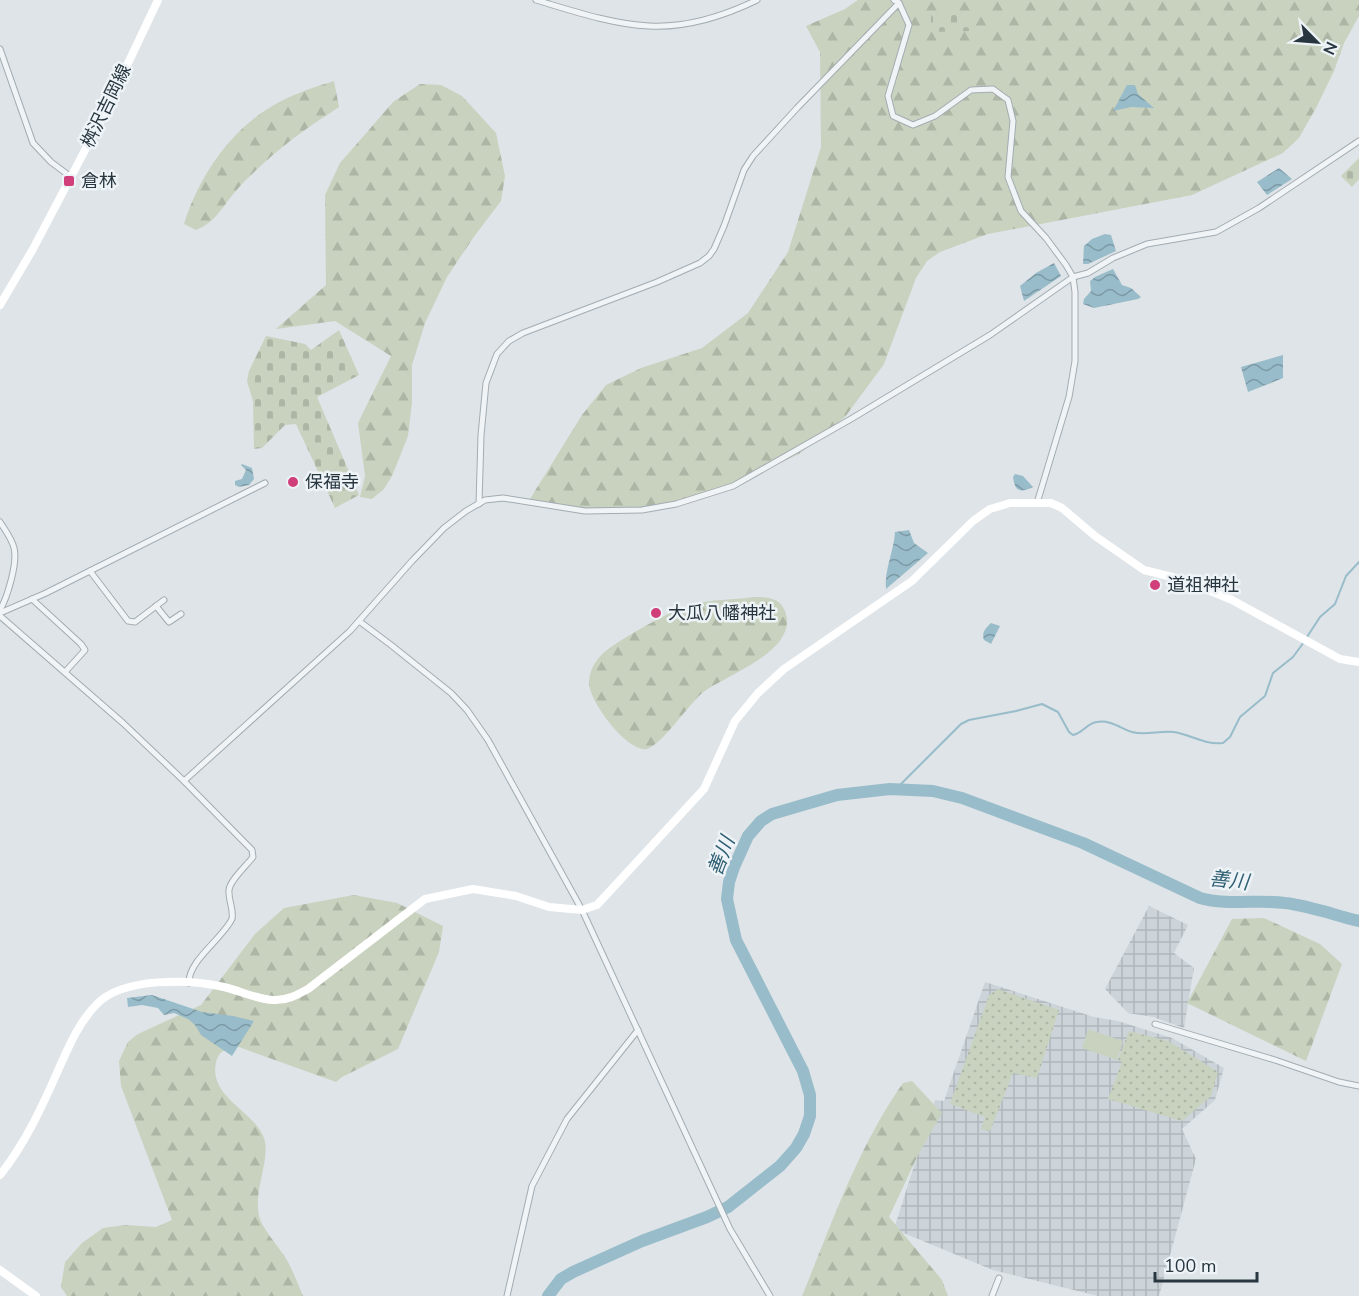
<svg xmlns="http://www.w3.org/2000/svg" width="1359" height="1296" font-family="'Nunito Sans','Noto Sans JP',sans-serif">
<defs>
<pattern id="industrial-grid" width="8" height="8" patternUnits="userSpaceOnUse" patternTransform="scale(1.5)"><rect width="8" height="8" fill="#ccd4da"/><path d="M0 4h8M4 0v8" fill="none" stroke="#afb7bc"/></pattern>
<pattern id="grass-dots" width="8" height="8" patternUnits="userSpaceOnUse" patternTransform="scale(1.5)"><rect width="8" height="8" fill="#c9d2bf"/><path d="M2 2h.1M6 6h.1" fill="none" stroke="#adb5a5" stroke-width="1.8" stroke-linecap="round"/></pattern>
<pattern id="forest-firs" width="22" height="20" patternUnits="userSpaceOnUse" patternTransform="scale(1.5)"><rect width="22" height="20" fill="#c9d2bf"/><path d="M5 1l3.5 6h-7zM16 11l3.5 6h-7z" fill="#adb5a5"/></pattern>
<pattern id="cemetery-stones" width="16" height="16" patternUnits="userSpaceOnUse" patternTransform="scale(1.5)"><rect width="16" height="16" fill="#c9d2bf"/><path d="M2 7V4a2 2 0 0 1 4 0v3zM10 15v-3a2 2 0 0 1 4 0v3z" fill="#adb5a5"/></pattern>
<pattern id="water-waves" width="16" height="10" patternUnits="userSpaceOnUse" patternTransform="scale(1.5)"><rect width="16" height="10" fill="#98bcc9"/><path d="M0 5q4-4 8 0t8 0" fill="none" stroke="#7c9aa5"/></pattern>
</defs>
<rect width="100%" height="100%" fill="#dee4e8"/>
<g fill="url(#industrial-grid)">
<path d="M1149 906 1188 925 1174 953 1194 968 1184 1028 1153 1017 1128 1013 1105 989Z"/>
<path d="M985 982 1094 1017 1118 1021 1172 1038 1224 1068 1215 1100 1182 1129 1196 1159 1159 1296H1098L993 1270 894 1229 935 1100 944 1101Z"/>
</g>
<g fill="url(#grass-dots)">
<path d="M998 989 1059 1010 1037 1078 1013 1073 990 1131 981 1129 985 1117 950 1104 989 995Z"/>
<path d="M1129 1031 1168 1041 1218 1072 1211 1096 1182 1121 1108 1099 1122 1062 1118 1060Z"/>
</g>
<g fill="url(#forest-firs)">
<path d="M858 0H1359V16L1344 43 1334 71 1317 106 1299 138 1283 153 1192 195 988 234 940 252 927 261 916 278 884 364 845 417 799 454 713 495 640 513 579 512 530 499 582 415 606 385 641 368 702 348 748 313 788 252 821 147 820 52 806 26 845 9Z"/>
<path d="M334 81 339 107C313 124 288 141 265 162 255 171 244 181 235 192 223 206 215 223 196 230L184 224C198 179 227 135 266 110 287 96 311 88 334 81Z"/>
<path d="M420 84 441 85 462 96 496 133 505 176 501 201 473 238 447 277 425 323 412 365V402L408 436 392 476 384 489 372 499 360 497 365 476 358 423 391 356 335 321 276 329 326 285 325 195 340 163 368 131 393 102Z"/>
<path d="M754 597C766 597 780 597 785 611 800 652 725 674 701 694 688 706 661 745 647 749 627 753 587 699 589 681 590 665 601 653 614 645 634 632 668 612 691 605 710 599 734 600 754 597Z"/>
<path d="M354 895 397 903 443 926 439 952 398 1049 342 1077 336 1082 239 1047C230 1048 220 1049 217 1059 205 1096 254 1110 264 1138 271 1159 253 1190 259 1216 262 1229 281 1249 288 1262 294 1273 298 1285 303 1296H67L61 1287 65 1262 82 1243 103 1228 126 1225 156 1227 172 1220 121 1086 119 1061 128 1042 138 1034 201 1005 255 934 284 908Z"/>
<path d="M1264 918 1320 944 1342 964 1306 1061 1187 1003 1232 919Z"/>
<path d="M912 1081 942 1113 918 1155 889 1217 942 1280 948 1296H802C832 1223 858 1147 903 1083Z"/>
</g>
<g fill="url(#cemetery-stones)">
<path d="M931 15H972V31L931 32Z"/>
<path d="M1359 158V179L1352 187 1341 176Z"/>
<path d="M339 330 359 375 317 397 359 495 335 508 296 424 285 425 262 448 254 449 253 401 247 381 249 371 266 336 305 344 311 350Z"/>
</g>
<path fill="#c9d2bf" d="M1088 1029 1123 1041 1117 1060 1082 1048Z"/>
<g fill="url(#water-waves)">
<path d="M1127 85H1135L1138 94 1154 108 1131 107 1113 111Z"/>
<path d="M1279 168 1292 179 1267 195 1257 182Z"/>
<path d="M1105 234 1111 235 1116 251 1088 264H1083L1084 246 1092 239Z"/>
<path d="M1054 263 1061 276 1024 301 1020 286 1036 273Z"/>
<path d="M1113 269 1122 285 1131 288 1141 297 1138 299 1094 308 1083 304 1084 299 1091 291 1090 281 1095 277Z"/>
<path d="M1283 355V378L1248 392 1241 367Z"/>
<path d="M242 464 252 468 254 479 249 485 239 487 235 485V481L242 479 246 470 241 465Z"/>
<path d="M1015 474 1023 476 1033 487C1020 493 1015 492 1013 477Z"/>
<path d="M909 530 914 543 928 553 886 589C884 570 894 551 895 532Z"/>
<path d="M991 623 1000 626 991 644 984 640C981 632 986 628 991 623Z"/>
<path d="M152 995 202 1012 233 1016 254 1021 232 1056 201 1035 195 1025 188 1019 174 1013 164 1015 158 1008 142 1005 128 1007 127 998Z"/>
</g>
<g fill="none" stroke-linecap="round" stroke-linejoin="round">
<g stroke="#98bcc9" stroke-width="2">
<path d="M1307 637 1320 617 1335 604 1346 576 1359 562"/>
<path d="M896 789 961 724 969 720 1016 711 1042 704 1058 712 1069 732 1073 735C1083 733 1087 723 1097 722 1109 719 1122 729 1132 732 1146 736 1160 730 1174 732 1192 735 1204 745 1223 743L1230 737 1240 717 1265 696 1273 673 1293 657 1304 642"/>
</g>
<path stroke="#98bcc9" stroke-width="12" d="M548 1296 561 1279 573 1272 642 1241 707 1217 728 1207 780 1166 796 1148 804 1134 810 1116V1095L803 1071 736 940 727 899 729 882 734 867 748 836 761 821 772 814 837 795 890 789 933 791 962 798 1083 843 1200 898C1228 906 1256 899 1285 903 1311 906 1334 915 1359 921"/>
<g stroke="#a3acb2" stroke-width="7">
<g id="street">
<path d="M536 0C573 11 611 24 649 26 687 28 724 16 757 0"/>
<path d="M894 0 899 3 909 25 888 96 893 116 913 125 935 116 971 90 993 89 1008 100 1013 121 1008 177 1021 211 1046 238 1066 265 1073 277 1075 292V361L1069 397 1037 503"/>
<path d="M0 49 33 143 51 162 71 177"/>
<path d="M479 504 481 435 486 383 497 354 509 341 523 333 657 282 700 263 709 256 714 249 724 226 744 170 753 156 797 108 899 3"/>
<path d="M0 522C5 530 12 539 14 548 18 563 7 598 0 610"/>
<path d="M90 571 128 621 135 622 164 600"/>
<path d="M32 599 81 644 85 650 65 672"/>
<path d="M156 606 169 622 181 614"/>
<path d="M0 613 46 593 265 483"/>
<path d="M0 616 123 723 184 781 252 850 253 857C247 865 230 880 229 890 228 900 234 909 232 919 222 939 188 961 189 983"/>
<path d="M359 621 391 645 451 693 467 710 488 740 582 910 730 1229 770 1296"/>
<path d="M184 781 350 631 412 561 444 528 466 511 485 500 503 498 585 511 642 510 676 504 733 486 851 419 990 335 1073 277 1088 273 1113 258 1147 244 1216 232 1259 208 1359 141"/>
<path d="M1155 1024 1275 1060 1339 1082 1359 1086"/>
<path d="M507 1296 532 1186 567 1119 638 1030"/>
<path d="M992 1296 999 1278"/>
</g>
</g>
<use href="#street" stroke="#f1f4f6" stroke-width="5"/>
<g stroke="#fff" stroke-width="8">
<path d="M0 305 33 249 103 116 158 0"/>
<path d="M0 1175C24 1145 40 1111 56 1075 67 1051 77 1024 97 1004 123 977 190 979 224 987 241 991 256 999 273 1000 286 1001 297 995 308 989L425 899 473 889 516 896 549 907 582 910 597 905 704 789 735 721 758 693 784 669 912 581 973 521 990 509 1010 503H1051L1062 508 1095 536 1144 570 1184 580 1232 600 1340 659 1359 662"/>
<path d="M0 1270 36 1296"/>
</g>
</g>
<g fill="#d13f7a" stroke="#edf3f6" stroke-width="2">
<rect x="63" y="175" width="12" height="12" rx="3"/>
<circle cx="293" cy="482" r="6"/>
<circle cx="1155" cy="585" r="6"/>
<circle cx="656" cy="613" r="6"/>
</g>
<g text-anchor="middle" stroke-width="5" stroke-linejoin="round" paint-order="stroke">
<g font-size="18" fill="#27363f" stroke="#edf3f6">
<text transform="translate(106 106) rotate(-64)" y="6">桝沢吉岡線</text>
</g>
<g font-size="18" fill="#27363f" stroke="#edf3f6" text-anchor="start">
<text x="81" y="187">倉林</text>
<text x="305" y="488">保福寺</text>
<text x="1167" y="591">道祖神社</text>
<text x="668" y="619">大瓜八幡神社</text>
</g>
<g font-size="20" font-style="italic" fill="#306074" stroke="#edf3f6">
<text transform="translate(721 856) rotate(-69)" y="7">善川</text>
<text transform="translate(1229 880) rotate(6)" y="7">善川</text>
</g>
</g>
<g transform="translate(1317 42) rotate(115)" stroke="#edf3f6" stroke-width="4.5" paint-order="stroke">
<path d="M0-4.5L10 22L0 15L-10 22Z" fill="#27363f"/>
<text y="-9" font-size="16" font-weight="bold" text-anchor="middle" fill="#27363f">N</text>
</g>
<path d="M1155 1272v9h102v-9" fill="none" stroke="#27363f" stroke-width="3"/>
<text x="1164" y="1272" font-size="18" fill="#27363f" stroke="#edf3f6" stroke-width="4.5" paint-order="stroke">100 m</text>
</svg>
